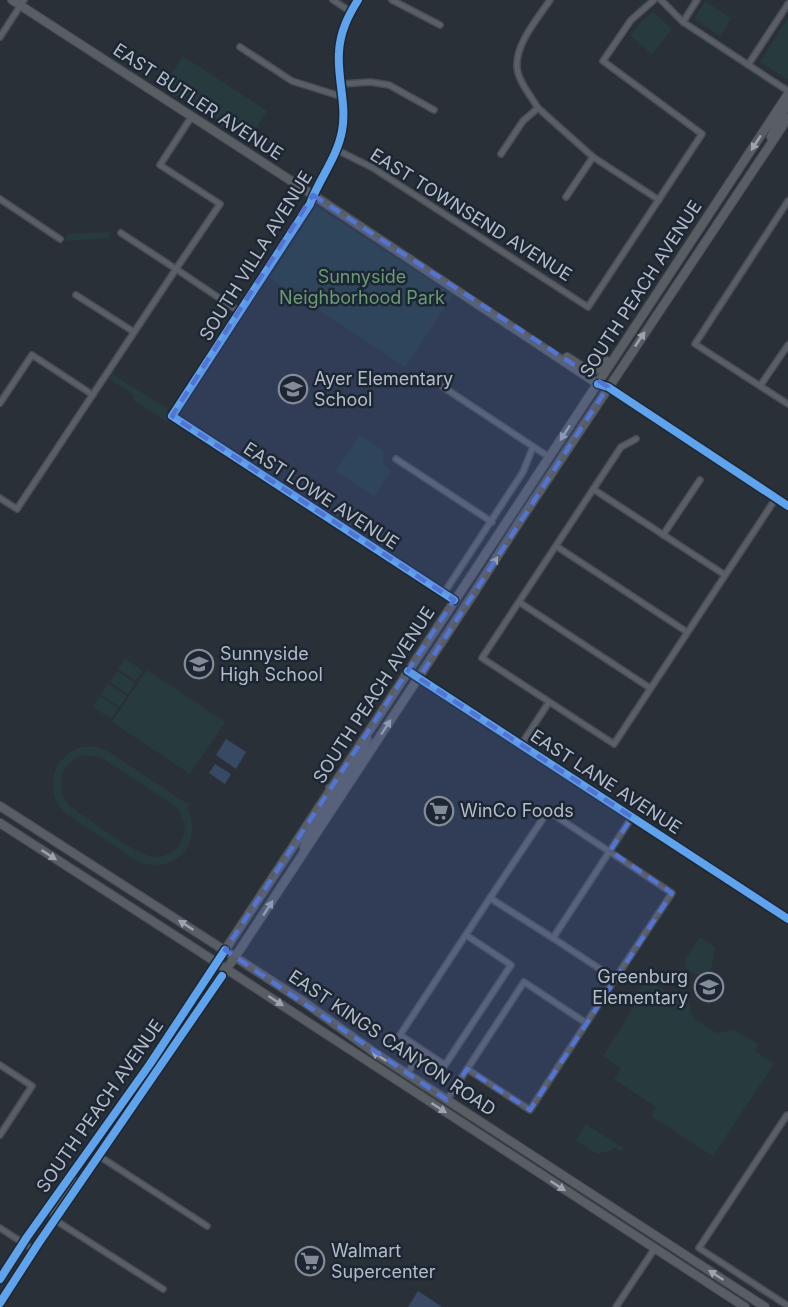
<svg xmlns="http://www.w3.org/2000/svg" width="788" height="1307" font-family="Inter,sans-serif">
<rect width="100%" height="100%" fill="#2a3038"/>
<g fill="#273a3e" fill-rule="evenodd">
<path d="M705 1 731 18 720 36 694 19Z"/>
<path d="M653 12 672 29 652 54 630 36 641 22Z"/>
<path d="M788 18V78L787 79 760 62Z"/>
<path d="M183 56 267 111 247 142 163 87Z"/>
<path d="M316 206 453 295 405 367 270 278Z"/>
<path d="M108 232 110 238 64 241 68 234Z"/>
<path d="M112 374 168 409 167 418 171 424 133 400 135 396 109 379Z"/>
<path d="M360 435 384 451 383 463 391 471 374 496 336 471Z"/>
<path d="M125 658 143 671 136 681 118 669Z"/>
<path d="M147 670 225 722 190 774 112 722Z"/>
<path d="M117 671 135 683 128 694 110 682Z"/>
<path d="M108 684 127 696 120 707 101 695Z"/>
<path d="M100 696 118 708 111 719 93 707Z"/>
<path d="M82 747H94L106 750 189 805 187 808C204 842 176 875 139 862L69 816C42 795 50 757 82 747ZM84 755 102 758 175 806C183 815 187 825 183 837 179 851 164 859 150 856 135 854 84 816 70 806 53 788 60 762 84 755Z"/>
<path d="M700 937 715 947 712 966 708 972 695 975 686 968 685 960Z"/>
<path d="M646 978 671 995 675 990 688 999 693 1018 717 1033 734 1030 758 1044 755 1051 774 1064 713 1156 651 1116 656 1107 614 1079 621 1068 603 1056 640 997 649 1003 650 1001 637 992Z"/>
<path d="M586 1124 623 1148 621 1152 614 1147 612 1150 597 1154 576 1140Z"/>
</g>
<g fill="#384963">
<path d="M226 739 246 752 236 769 216 755Z"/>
<path d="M215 764 231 774 225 784 209 773Z"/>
<path d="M418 1291 442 1307H408Z"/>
</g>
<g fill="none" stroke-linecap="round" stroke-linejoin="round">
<g stroke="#484c53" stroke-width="8">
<g id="street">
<path d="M333 0 351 12"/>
<path d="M358 0C348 16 340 32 339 52 337 78 347 105 342 131 337 158 319 179 310 204L172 416 454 600"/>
<path d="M392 0 440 25"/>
<path d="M661 0 683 22 788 91"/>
<path d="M683 22 697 0"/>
<path d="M0 37 24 0"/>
<path d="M240 47 292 81 343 97"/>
<path d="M748 65 788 4"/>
<path d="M342 84 370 82 389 85 434 110"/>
<path d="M538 108 593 157 659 200"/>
<path d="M337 150 373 168 588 307 702 134 603 61 631 20 654 0"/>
<path d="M501 154 523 121 538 108C531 96 517 80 517 66 516 43 538 18 550 0"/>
<path d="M566 197 593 157"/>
<path d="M0 199 60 239"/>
<path d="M788 201 695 344 788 404"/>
<path d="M121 233 176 269 220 204 160 165 192 116"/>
<path d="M76 295 134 332"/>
<path d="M760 386 788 345"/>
<path d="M443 387 549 457"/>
<path d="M0 403 32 355 93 395"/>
<path d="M636 439 621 447 482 658 614 744 776 498"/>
<path d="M396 459 492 522"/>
<path d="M593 489 725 575"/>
<path d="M0 498 17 509 176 269 240 312"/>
<path d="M663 535 700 480"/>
<path d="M556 546 687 632"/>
<path d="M444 593 523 472 533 447"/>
<path d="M519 602 650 688"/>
<path d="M521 745 549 702"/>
<path d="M490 898 548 811 672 893 615 979"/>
<path d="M466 935 511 965 445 1065 400 1035 490 898 553 938 632 817"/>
<path d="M0 1065 32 1086 0 1135"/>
<path d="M467 1069 530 1110 615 979 553 938"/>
<path d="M407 1074 422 1050"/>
<path d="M447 1100 524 982 586 1023"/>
<path d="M788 1115H787L699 1248 788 1306"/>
<path d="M99 1156 207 1226"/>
<path d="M55 1220 163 1289"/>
<path d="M0 1228 34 1250"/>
<path d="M616 1307 655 1248"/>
</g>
</g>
<g stroke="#484c53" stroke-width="10">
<g id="secondary">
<path d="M12 0 313 195 598 384 608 387 788 506"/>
<path d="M771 137 778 120 788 104"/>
<path d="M567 357C583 367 593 379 607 361"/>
<path d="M408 671 788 919"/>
<path d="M341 796 338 791V787L364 748 367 739"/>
<path d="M0 806 235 957 304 1002 375 1053 765 1307"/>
<path d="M0 823 188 944 745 1307"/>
<path d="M304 847 309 833 332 798 333 793 330 788"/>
<path d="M134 1097 149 1074"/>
<path d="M55 1220 54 1210 73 1180"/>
<path d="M0 1279 27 1237 150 1064 788 94"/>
<path d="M0 1303 38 1244 241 948 474 593 518 524 788 118"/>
</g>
</g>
<use href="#street" stroke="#5a5e66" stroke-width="5"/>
<use href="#secondary" stroke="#595d64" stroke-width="8"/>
<g stroke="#1d2633" stroke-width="11">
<g id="cycleway">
<path d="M358 0C348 16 340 32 339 52 337 78 347 105 342 131 337 158 319 179 310 204L172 416 454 600"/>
<path d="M598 384 608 387 788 506"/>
<path d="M408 671 788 919"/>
<path d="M0 1279 27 1237 150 1064 225 950"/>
<path d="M0 1303 38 1244 222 976"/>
</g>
</g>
<use href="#cycleway" stroke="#60a3ed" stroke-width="8"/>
</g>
<defs><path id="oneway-solid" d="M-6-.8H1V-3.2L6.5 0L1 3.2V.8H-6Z" transform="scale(1.5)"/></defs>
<g fill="#9da4b0">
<use href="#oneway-solid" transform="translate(756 143) rotate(123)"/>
<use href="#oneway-solid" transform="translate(640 339) rotate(-56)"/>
<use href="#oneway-solid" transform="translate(565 433) rotate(123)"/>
<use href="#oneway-solid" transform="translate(493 564) rotate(-58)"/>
<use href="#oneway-solid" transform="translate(386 727) rotate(-57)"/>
<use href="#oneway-solid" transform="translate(49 855) rotate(33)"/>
<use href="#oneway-solid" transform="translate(268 908) rotate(-57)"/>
<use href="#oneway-solid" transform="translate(186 925) rotate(-147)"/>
<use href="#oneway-solid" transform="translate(276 1001) rotate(33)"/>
<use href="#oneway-solid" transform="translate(379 1056) rotate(-147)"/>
<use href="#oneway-solid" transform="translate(439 1108) rotate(33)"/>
<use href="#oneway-solid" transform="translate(558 1186) rotate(33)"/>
<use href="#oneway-solid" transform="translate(716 1275) rotate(-147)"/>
</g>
<path fill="#5274d3" fill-opacity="0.2" stroke="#5274d3" stroke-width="4.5" stroke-dasharray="12 8" stroke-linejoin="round" d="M313 195 608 387 419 678 632 817 610 851 672 893 530 1110 467 1069 447 1100 225 950 454 600 172 416Z"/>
<defs>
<g id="school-ring" transform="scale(1.5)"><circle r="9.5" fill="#1d2633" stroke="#848b96" stroke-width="1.5"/><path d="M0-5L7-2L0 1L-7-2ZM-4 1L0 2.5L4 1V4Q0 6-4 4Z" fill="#848b96"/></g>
<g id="supermarket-ring" transform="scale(1.5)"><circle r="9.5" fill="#1d2633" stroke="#848b96" stroke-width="1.5"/><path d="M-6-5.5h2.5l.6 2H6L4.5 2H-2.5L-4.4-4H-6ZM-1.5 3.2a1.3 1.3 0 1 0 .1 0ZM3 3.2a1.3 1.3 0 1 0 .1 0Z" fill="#848b96"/></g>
</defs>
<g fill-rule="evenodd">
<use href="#school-ring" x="293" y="389"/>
<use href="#school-ring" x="199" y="664"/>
<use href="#supermarket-ring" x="439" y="811"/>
<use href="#school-ring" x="709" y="987"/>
<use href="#supermarket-ring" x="310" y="1261"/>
</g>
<g text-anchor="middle" stroke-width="5" stroke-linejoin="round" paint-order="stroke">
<g font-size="18" fill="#b4bcc9" stroke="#1d2633">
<text transform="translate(198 102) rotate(33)" y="6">EAST BUTLER AVENUE</text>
<text transform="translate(471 215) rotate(32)" y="6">EAST TOWNSEND AVENUE</text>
<text transform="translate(256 256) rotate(-58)" y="6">SOUTH VILLA AVENUE</text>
<text transform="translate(641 289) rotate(-57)" y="6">SOUTH PEACH AVENUE</text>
<text transform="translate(321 496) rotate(33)" y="6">EAST LOWE AVENUE</text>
<text transform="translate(374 695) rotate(-57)" y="6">SOUTH PEACH AVENUE</text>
<text transform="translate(606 782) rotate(33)" y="6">EAST LANE AVENUE</text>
<text transform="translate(392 1043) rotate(34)" y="6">EAST KINGS CANYON ROAD</text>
<text transform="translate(100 1106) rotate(-55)" y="6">SOUTH PEACH AVENUE</text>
</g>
<g font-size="18" fill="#6b9a76" stroke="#1d2633">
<text x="362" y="283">Sunnyside<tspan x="362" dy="21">Neighborhood Park</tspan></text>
</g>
<g font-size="18" fill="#b4bcc9" stroke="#1d2633" text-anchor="start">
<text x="314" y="385">Ayer Elementary<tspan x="314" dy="21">School</tspan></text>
<text x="220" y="660">Sunnyside<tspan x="220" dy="21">High School</tspan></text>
<text x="460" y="817">WinCo Foods</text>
<text x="688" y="983" text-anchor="end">Greenburg<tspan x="688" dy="21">Elementary</tspan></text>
<text x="331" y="1257">Walmart<tspan x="331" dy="21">Supercenter</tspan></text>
</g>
</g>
</svg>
